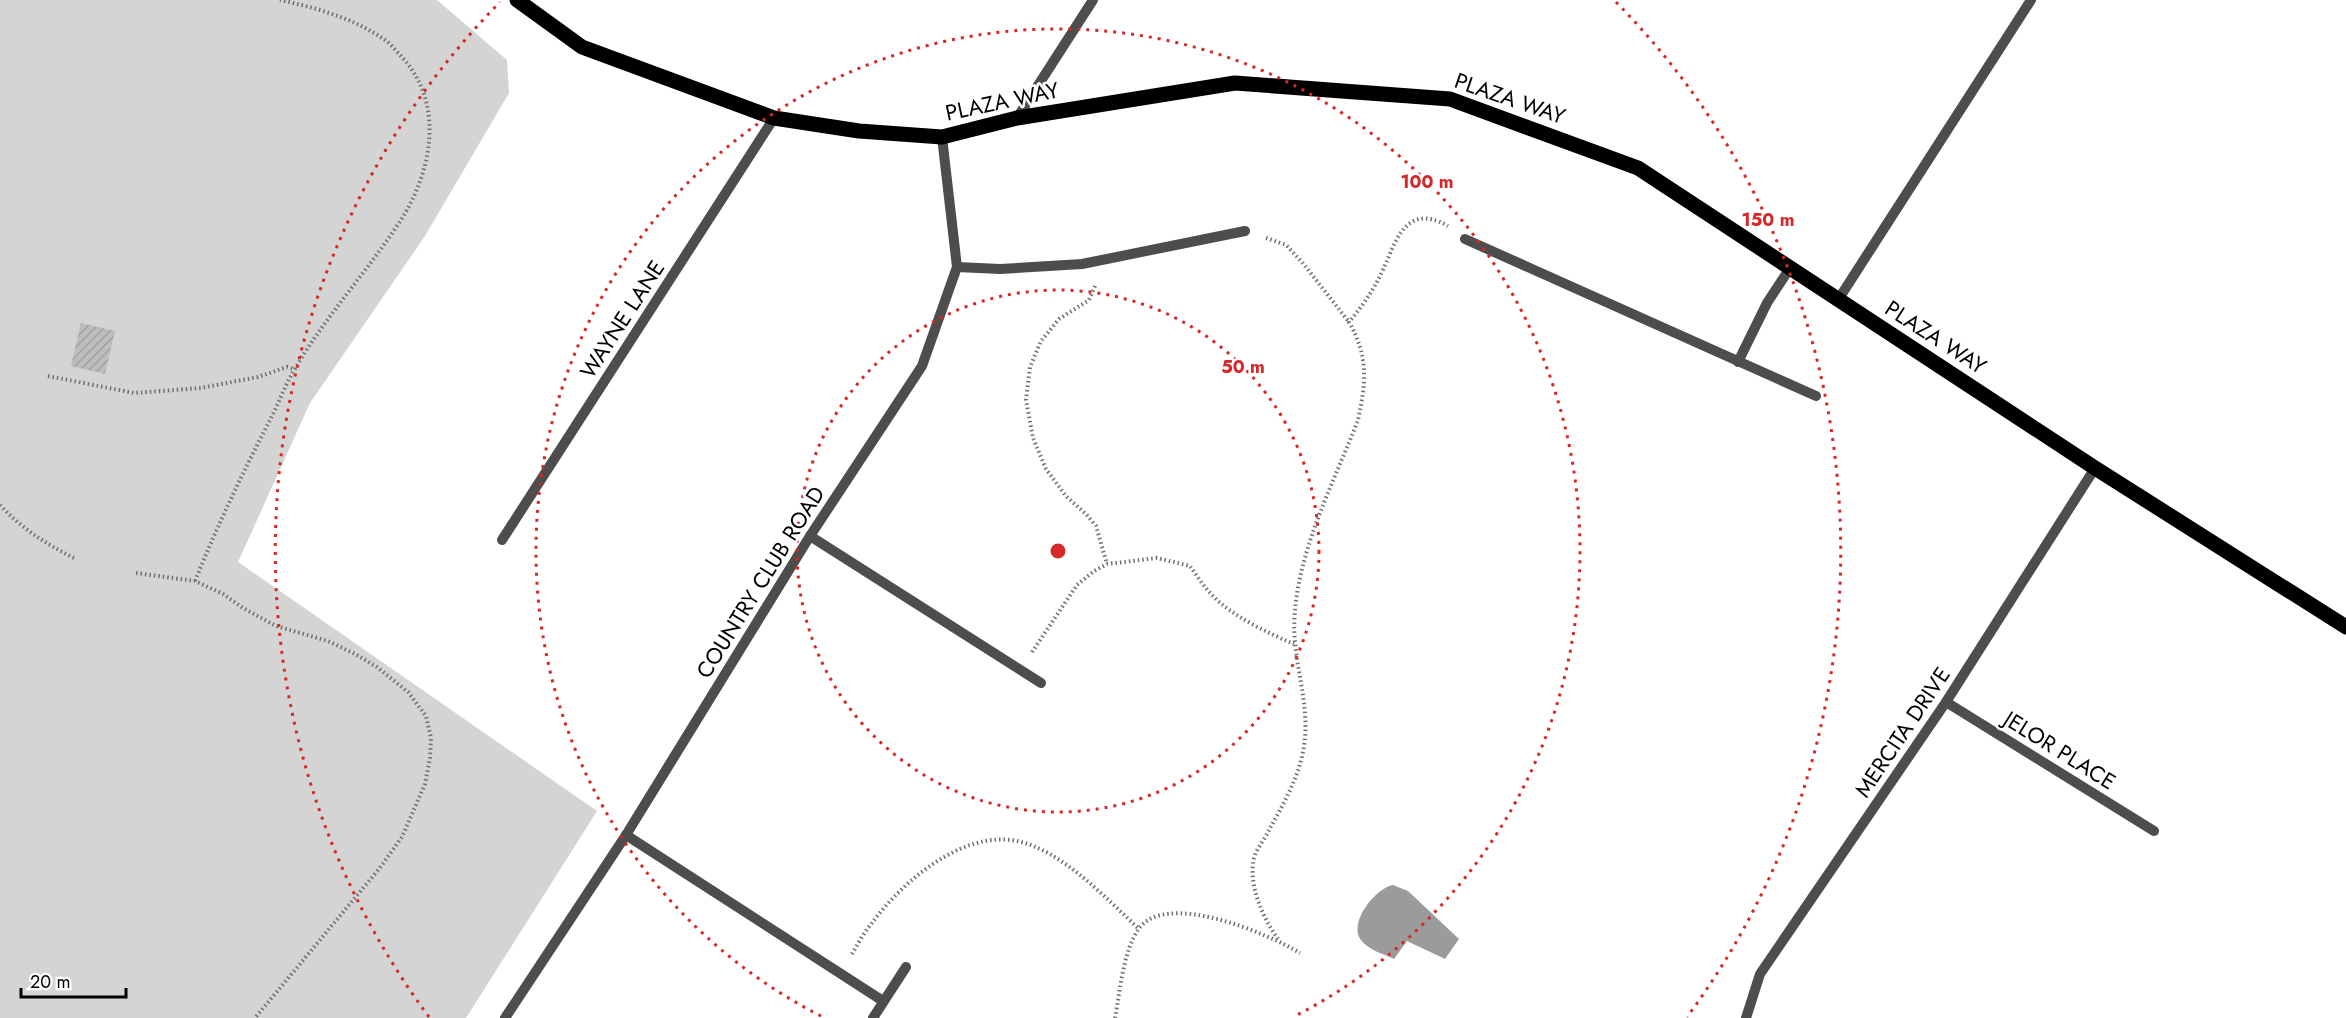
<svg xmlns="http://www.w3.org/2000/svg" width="2346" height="1018" font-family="Jost,sans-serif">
<defs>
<pattern id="building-hatch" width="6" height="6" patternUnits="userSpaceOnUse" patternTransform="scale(1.5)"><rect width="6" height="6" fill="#bdbdbd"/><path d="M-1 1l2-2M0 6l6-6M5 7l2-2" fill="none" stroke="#a1a1a1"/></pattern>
</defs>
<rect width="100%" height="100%" fill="#fff"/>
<path fill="#d4d4d4" d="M0 0H437L507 60 509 93 425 236 310 403 238 562 597 811 466 1018H0Z"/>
<path fill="#9b9b9b" d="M1393 885 1408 891 1459 939 1445 959 1407 941 1394 959C1384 954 1368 950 1361 940 1348 922 1376 888 1393 885Z"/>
<path fill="url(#building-hatch)" d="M81 323 115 331 105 374 71 366Z"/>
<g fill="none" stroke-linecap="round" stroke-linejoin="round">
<g stroke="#6f6f6f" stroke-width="4" stroke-dasharray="1.5 3" stroke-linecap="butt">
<path d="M1266 238 1286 245 1302 262 1349 322"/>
<path d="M1095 286 1089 300 1059 319 1041 341 1030 367 1026 400 1033 438 1046 469 1066 496 1086 514 1096 526 1107 564"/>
<path d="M48 376 134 393 201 388 258 377 287 367 294 369"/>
<path d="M0 505C21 528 46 544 74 558"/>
<path d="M136 573 195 581 223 594 243 608 276 626 328 641 355 654 377 667 408 692 426 716 431 738 430 758 425 784 402 837 379 869 255 1018"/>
<path d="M195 581C218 524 244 470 272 416 280 400 286 383 296 367 326 316 366 273 399 223 432 173 446 104 401 56 396 51 391 44 385 40 354 18 316 8 280 0"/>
<path d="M1032 652 1077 585 1094 571 1107 564 1157 558 1190 566C1197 576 1204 587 1213 596 1232 616 1268 633 1294 644"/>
<path d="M1278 939C1263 918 1250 889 1253 863 1254 851 1264 841 1269 830 1283 805 1300 775 1304 746 1311 700 1290 657 1295 610 1301 544 1334 482 1358 420 1366 383 1369 357 1349 322 1360 309 1370 295 1378 280 1394 251 1401 199 1448 226"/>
<path d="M852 954C858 944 864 932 872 923 902 882 962 830 1017 841 1061 850 1106 898 1138 928"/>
<path d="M1115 1018C1120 992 1123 952 1138 930 1164 889 1269 934 1300 953"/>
</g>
<g stroke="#4d4d4d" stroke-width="10">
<path d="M1017 118 1093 0"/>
<path d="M1465 239 1816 396"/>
<path d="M957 267 1000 269 1082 264 1245 231"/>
<path d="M1838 300 2031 0"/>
<path d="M1738 362 1767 303 1790 268"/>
<path d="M810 536 1041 683"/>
<path d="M502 540 774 118"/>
<path d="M1946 702 2154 831"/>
<path d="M626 835 883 1001"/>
<path d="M505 1018 626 835 810 536 922 366 957 267 942 137"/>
<path d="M873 1018 906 967"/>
<path d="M1746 1018 1760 974 1946 702 2095 468"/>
</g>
<path stroke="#000" stroke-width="15" d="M517 0 582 47 774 118 859 131 942 137 1017 118 1235 83 1450 99 1638 168 2095 468 2346 627"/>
</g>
<g fill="none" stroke="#d62828" stroke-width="3" stroke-dasharray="3 6">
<circle cx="1058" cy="551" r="261"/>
<path d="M821 1016A522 522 0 1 1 1295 1016"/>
<path d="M429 1017A783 783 0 0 1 500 2M1616 2A783 783 0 0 1 1687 1017"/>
</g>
<g text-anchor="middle" stroke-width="5" stroke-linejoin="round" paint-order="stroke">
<g font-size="22" fill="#000" stroke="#fff">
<text transform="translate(1510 98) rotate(19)" y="8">PLAZA WAY</text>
<text transform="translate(1002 101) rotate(-12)" y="8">PLAZA WAY</text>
<text transform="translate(622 319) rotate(-57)" y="8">WAYNE LANE</text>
<text transform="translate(1936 337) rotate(33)" y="8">PLAZA WAY</text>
<text transform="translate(760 582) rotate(-58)" y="8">COUNTRY CLUB ROAD</text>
<text transform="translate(1902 732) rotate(-56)" y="8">MERCITA DRIVE</text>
<text transform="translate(2060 750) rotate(32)" y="8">JELOR PLACE</text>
</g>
</g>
<circle cx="1058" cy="551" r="9" fill="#d62828" stroke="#fff" stroke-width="3"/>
<g font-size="18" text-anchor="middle" font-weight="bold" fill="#d62828" stroke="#fff" stroke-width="5" stroke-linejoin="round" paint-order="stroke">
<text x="1427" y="188">100 m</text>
<text x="1768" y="226">150 m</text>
<text x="1243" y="373">50 m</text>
</g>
<path d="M21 988v9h105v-9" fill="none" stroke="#000000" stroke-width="3"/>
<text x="30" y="988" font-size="18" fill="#000000" stroke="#ffffff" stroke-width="4.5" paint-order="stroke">20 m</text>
</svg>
